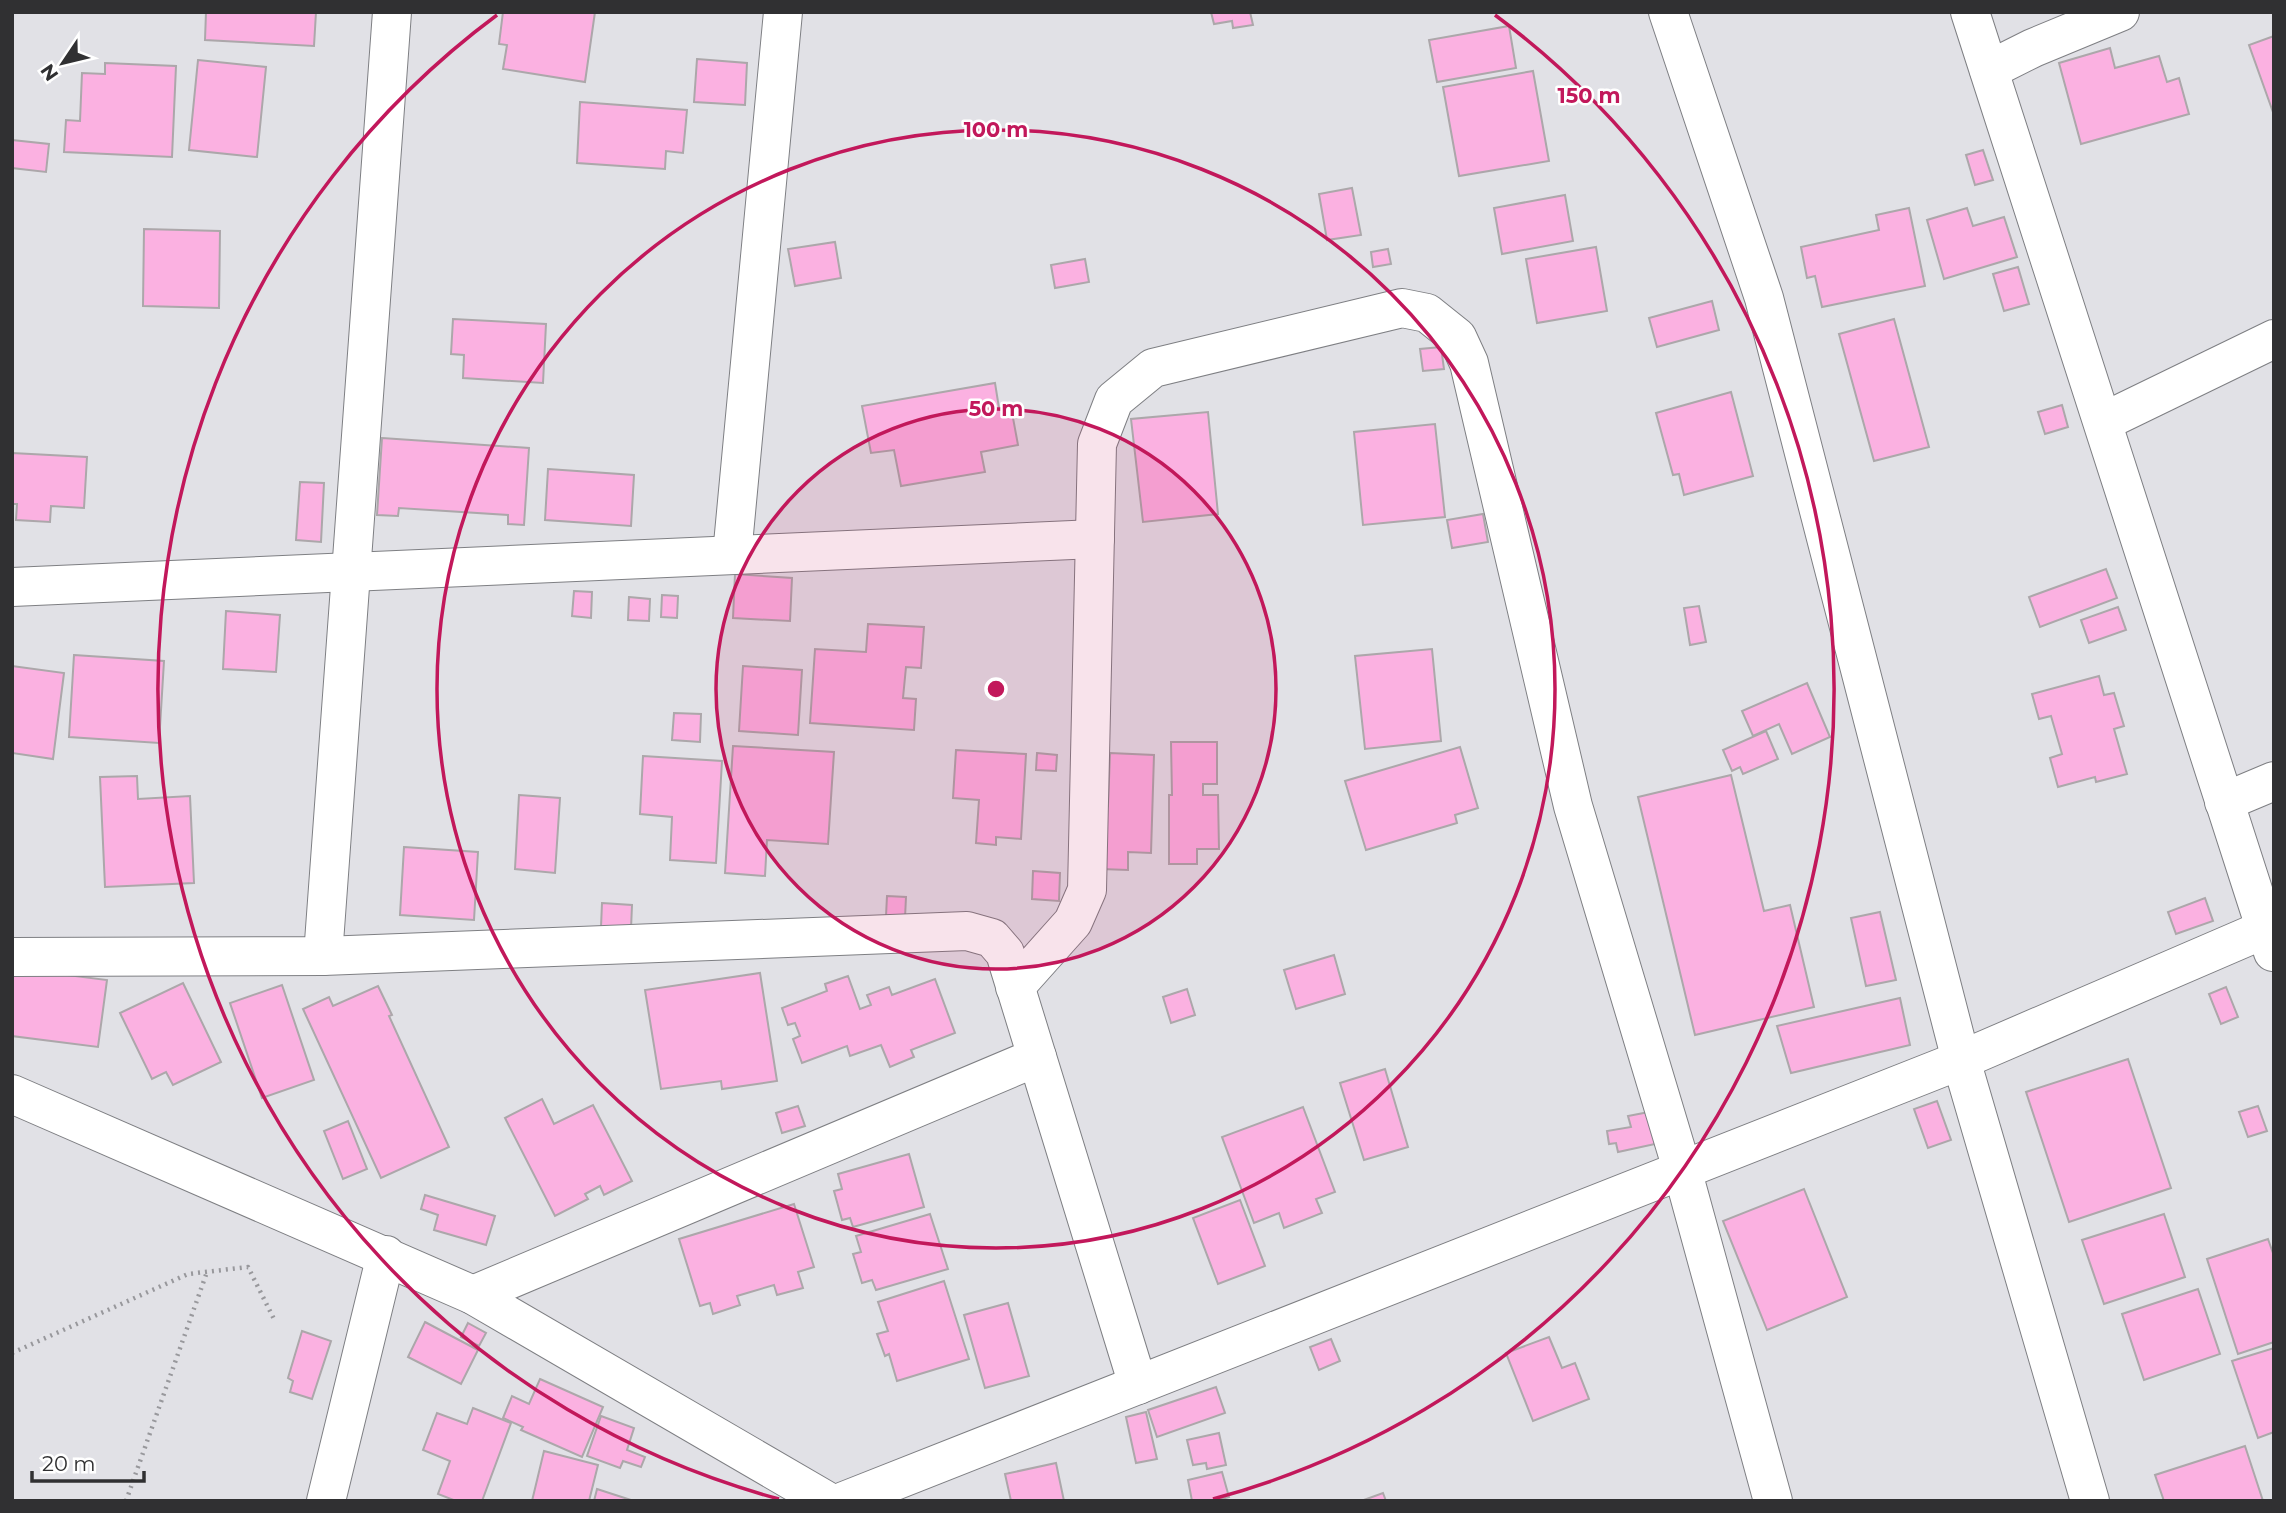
<svg xmlns="http://www.w3.org/2000/svg" width="2286" height="1513" font-family="Montserrat,sans-serif">
<rect width="100%" height="100%" fill="#e1e1e6"/>
<g fill="#fbb1e1" stroke="#aca7aa" stroke-width="2">
<path d="M206 12H316L314 46 205 40Z"/>
<path d="M503 12H595L585 82 503 69 507 45 499 44Z"/>
<path d="M1211 12H1250L1253 25 1233 28 1232 21 1214 24Z"/>
<path d="M1509 26 1516 68 1437 82 1429 40Z"/>
<path d="M2274 36V115L2249 45Z"/>
<path d="M2110 48 2115 68 2159 56 2167 82 2179 78 2189 114 2081 144 2059 63Z"/>
<path d="M697 59 747 63 745 105 694 102Z"/>
<path d="M198 60 266 67 257 157 189 150Z"/>
<path d="M105 63 176 66 172 157 64 152 66 120 80 121 82 73 105 74Z"/>
<path d="M1533 71 1549 161 1459 176 1443 87Z"/>
<path d="M580 102 687 110 683 153 666 151 665 169 577 163Z"/>
<path d="M12 140 49 144 46 172 12 168Z"/>
<path d="M1983 150 1993 180 1975 185 1966 155Z"/>
<path d="M1352 188 1361 235 1327 240 1319 194Z"/>
<path d="M1565 195 1573 241 1502 254 1494 208Z"/>
<path d="M1909 208 1925 286 1822 307 1815 276 1807 278 1801 247 1879 230 1876 215Z"/>
<path d="M1967 208 1973 226 2004 217 2017 257 1944 279 1927 220Z"/>
<path d="M144 229 220 231 219 308 143 306Z"/>
<path d="M835 242 841 278 795 286 788 249Z"/>
<path d="M1596 247 1607 311 1537 323 1526 259Z"/>
<path d="M1388 249 1391 264 1373 267 1371 252Z"/>
<path d="M1085 259 1089 282 1055 288 1051 265Z"/>
<path d="M2018 267 2029 304 2004 311 1993 274Z"/>
<path d="M1712 301 1719 330 1657 347 1649 318Z"/>
<path d="M453 319 546 324 543 383 463 378 464 355 451 354Z"/>
<path d="M1894 319 1929 447 1874 461 1839 334Z"/>
<path d="M1441 347 1444 369 1423 371 1420 349Z"/>
<path d="M995 383 999 408 1011 407 1018 445 981 452 985 472 901 486 894 450 871 453 862 406Z"/>
<path d="M1731 392 1753 476 1684 495 1679 474 1673 475 1656 413Z"/>
<path d="M2062 405 2068 427 2045 434 2038 412Z"/>
<path d="M1208 412 1218 514 1143 522 1131 419Z"/>
<path d="M1435 424 1445 517 1363 525 1354 432Z"/>
<path d="M382 438 529 448 524 525 508 524V515L399 508 398 516 377 515Z"/>
<path d="M12 453 87 457 84 508 51 506 50 522 16 520 17 504H12Z"/>
<path d="M548 469 634 475 631 526 545 520Z"/>
<path d="M300 482 324 483 321 542 296 540Z"/>
<path d="M1483 514 1488 542 1452 548 1447 520Z"/>
<path d="M2106 569 2117 598 2040 627 2029 597Z"/>
<path d="M735 574 792 578 790 621 733 618Z"/>
<path d="M574 591 592 592 591 618 572 616Z"/>
<path d="M662 595 678 596 677 618 661 617Z"/>
<path d="M629 597 650 599 649 621 628 620Z"/>
<path d="M1699 606 1706 642 1690 645 1684 608Z"/>
<path d="M2118 607 2126 630 2089 643 2081 620Z"/>
<path d="M226 611 280 615 276 672 223 669Z"/>
<path d="M868 624 924 627 921 668 906 667 903 698 916 699 914 730 810 723 815 649 866 652Z"/>
<path d="M1432 649 1441 741 1365 749 1355 656Z"/>
<path d="M74 655 164 661 159 743 69 737Z"/>
<path d="M12 666 64 673 53 759 12 753Z"/>
<path d="M743 666 802 670 798 735 739 731Z"/>
<path d="M2099 676 2104 695 2114 693 2124 726 2114 729 2127 774 2096 782 2095 777 2058 787 2050 758 2062 754 2051 716 2039 719 2032 694Z"/>
<path d="M1807 683 1830 737 1792 754 1779 724 1753 736 1742 711Z"/>
<path d="M674 713 701 714 700 742 672 740Z"/>
<path d="M1766 731 1778 759 1743 774 1740 767 1732 771 1723 750Z"/>
<path d="M1171 742H1217V784H1203V795H1218L1219 849H1197V864H1169V795H1172Z"/>
<path d="M733 746 834 752 828 844 767 840 765 876 725 873Z"/>
<path d="M1460 747 1478 808 1455 815 1457 823 1366 850 1345 781Z"/>
<path d="M956 750 1026 754 1021 839 996 837V845L976 843 979 800 953 798Z"/>
<path d="M1037 753 1057 755 1056 771 1036 770Z"/>
<path d="M1110 753 1154 755 1151 853 1128 852V870L1101 869 1102 805 1108 806Z"/>
<path d="M643 756 722 761 716 863 670 860 672 817 640 814Z"/>
<path d="M1731 775 1764 911 1790 905 1814 1007 1695 1035 1638 797Z"/>
<path d="M137 776 138 799 190 796 194 883 105 887 100 777Z"/>
<path d="M519 795 560 798 555 873 515 869Z"/>
<path d="M404 847 478 852 474 920 400 915Z"/>
<path d="M1033 871 1060 873 1059 901 1032 899Z"/>
<path d="M887 896 906 897 905 918 886 916Z"/>
<path d="M2205 898 2213 921 2176 934 2168 912Z"/>
<path d="M602 903 632 905 631 929 601 927Z"/>
<path d="M1880 912 1896 980 1866 986 1851 918Z"/>
<path d="M1334 955 1345 994 1296 1009 1284 970Z"/>
<path d="M12 968 107 980 98 1047 12 1036Z"/>
<path d="M760 973 777 1081 722 1089 721 1081 661 1089 645 990Z"/>
<path d="M848 976 860 1009 871 1005 867 995 889 987 892 995 935 979 955 1033 911 1050 914 1057 890 1067 881 1045 850 1056 847 1046 802 1063 793 1039 800 1036 795 1023 788 1025 782 1008 827 991 825 984Z"/>
<path d="M183 983 221 1062 173 1085 166 1072 152 1079 120 1013Z"/>
<path d="M282 985 314 1080 262 1098 230 1003Z"/>
<path d="M378 986 392 1015 389 1016 449 1147 381 1178 303 1009 329 997 333 1006Z"/>
<path d="M2226 987 2238 1017 2221 1024 2209 994Z"/>
<path d="M1187 989 1195 1015 1171 1023 1163 997Z"/>
<path d="M1900 998 1910 1045 1791 1073 1777 1026Z"/>
<path d="M2128 1059 2171 1188 2069 1222 2026 1092Z"/>
<path d="M1385 1069 1408 1147 1364 1160 1340 1083Z"/>
<path d="M542 1099 554 1124 593 1105 632 1181 604 1195 600 1186 585 1194 588 1199 555 1216 505 1118Z"/>
<path d="M1937 1101 1951 1140 1928 1148 1914 1109Z"/>
<path d="M798 1106 805 1126 782 1133 776 1113Z"/>
<path d="M2258 1106 2267 1131 2248 1137 2239 1112Z"/>
<path d="M1303 1107 1335 1192 1316 1199 1322 1213 1284 1228 1279 1213 1254 1223 1222 1137Z"/>
<path d="M1649 1112 1655 1144 1618 1152 1616 1143 1609 1144 1607 1131 1631 1127 1628 1116Z"/>
<path d="M348 1121 367 1169 343 1179 324 1131Z"/>
<path d="M909 1154 924 1207 853 1227 850 1218 842 1220 834 1191 842 1189 838 1174Z"/>
<path d="M1804 1189 1847 1297 1767 1330 1723 1221Z"/>
<path d="M425 1195 495 1216 486 1245 434 1230 438 1215 421 1209Z"/>
<path d="M1240 1200 1265 1266 1218 1284 1193 1218Z"/>
<path d="M794 1204 814 1267 798 1272 803 1288 777 1295 774 1285 737 1296 740 1305 713 1314 710 1303 700 1306 679 1239Z"/>
<path d="M930 1214 948 1269 876 1290 872 1280 862 1283 853 1254 861 1252 856 1236Z"/>
<path d="M2164 1214 2185 1277 2104 1304 2082 1240Z"/>
<path d="M2268 1239 2274 1256V1342L2238 1354 2207 1259Z"/>
<path d="M944 1281 969 1359 897 1381 889 1354 885 1356 877 1334 888 1331 878 1302Z"/>
<path d="M2198 1289 2220 1354 2144 1380 2122 1314Z"/>
<path d="M1008 1303 1029 1376 985 1388 964 1315Z"/>
<path d="M425 1322 478 1350 461 1384 408 1357Z"/>
<path d="M468 1323 486 1333 479 1346 461 1337Z"/>
<path d="M302 1331 331 1341 312 1399 290 1392 293 1381 288 1378Z"/>
<path d="M1549 1337 1562 1368 1575 1363 1589 1399 1533 1421 1506 1353Z"/>
<path d="M1331 1339 1340 1361 1319 1370 1310 1347Z"/>
<path d="M2274 1348V1432L2258 1438 2232 1361Z"/>
<path d="M540 1379 603 1407 582 1457 521 1430 523 1427 503 1418 512 1396 529 1404Z"/>
<path d="M1216 1387 1225 1413 1157 1437 1148 1410Z"/>
<path d="M473 1408 511 1423 482 1501H456L438 1494 450 1461 423 1450 437 1413 467 1424Z"/>
<path d="M1146 1412 1157 1459 1136 1463 1126 1417Z"/>
<path d="M601 1416 634 1428 627 1450 645 1457 641 1467 623 1461 620 1468 587 1456Z"/>
<path d="M1219 1433 1226 1465 1207 1469 1206 1463 1193 1465 1187 1440Z"/>
<path d="M2245 1446 2263 1501H2164L2155 1475Z"/>
<path d="M544 1451 598 1465 589 1501H532Z"/>
<path d="M1056 1463 1064 1501H1011L1005 1474Z"/>
<path d="M1222 1472 1229 1497 1214 1501H1192L1188 1480Z"/>
<path d="M597 1489 634 1501H594Z"/>
<path d="M1383 1493 1386 1501H1361Z"/>
</g>
<g fill="none" stroke-linecap="round" stroke-linejoin="round">
<g stroke="#7e7f83" stroke-width="40">
<g id="minor">
<path d="M1668 12 1764 298 1961 1060 2090 1501"/>
<path d="M1970 12 2273 952"/>
<path d="M1989 70 2033 48 2120 12"/>
<path d="M2103 422 2274 339"/>
<path d="M732 555 783 12"/>
<path d="M12 587 1095 539"/>
<path d="M2224 802 2274 781"/>
<path d="M323 956 392 12"/>
<path d="M12 957 323 956 967 931 992 938 1005 953 1138 1385"/>
<path d="M1015 987 1073 922 1087 890 1097 444 1114 400 1153 368 1402 308 1427 313 1457 337 1469 363 1573 806 1682 1169 1773 1501"/>
<path d="M12 1094 473 1295 827 1501"/>
<path d="M473 1295 1037 1057"/>
<path d="M326 1501 386 1255"/>
<path d="M844 1501 1961 1060 2265 929"/>
</g>
</g>
<g stroke="#98989c" stroke-width="4.5" stroke-dasharray="2 5" stroke-linecap="butt">
<path d="M12 1353 188 1274 248 1267 274 1319"/>
<path d="M126 1501 207 1272"/>
</g>
<use href="#minor" stroke="#fff" stroke-width="38"/>
</g>
<circle cx="996" cy="689" r="280" fill="#c2185b" fill-opacity=".12"/>
<g fill="none" stroke="#c2185b" stroke-width="3.5">
<circle cx="996" cy="689" r="280"/>
<circle cx="996" cy="689" r="559"/>
<path d="M779 1499A839 839 0 0 1 497 15M1495 15A839 839 0 0 1 1213 1499"/>
</g>
<circle cx="996" cy="689" r="10" fill="#c2185b" stroke="#fff" stroke-width="3.5"/>
<g font-size="21" text-anchor="middle" font-weight="bold" fill="#c2185b" stroke="#fff" stroke-width="5" stroke-linejoin="round" paint-order="stroke">
<text x="1589" y="103">150 m</text>
<text x="996" y="137">100 m</text>
<text x="996" y="416">50 m</text>
</g>
<rect width="2286" height="1513" fill="none" stroke="#303032" stroke-width="28"/>
<g transform="translate(63 63) rotate(235)" stroke="#ffffff" stroke-width="5" paint-order="stroke">
<path d="M0-5L12 26L0 18L-12 26Z" fill="#303032"/>
<text y="-10" font-size="19" font-weight="bold" text-anchor="middle" fill="#303032">N</text>
</g>
<path d="M32 1471v10h112v-10" fill="none" stroke="#303032" stroke-width="3.5"/>
<text x="42" y="1471" font-size="21" fill="#303032" stroke="#ffffff" stroke-width="5" paint-order="stroke">20 m</text>
</svg>
